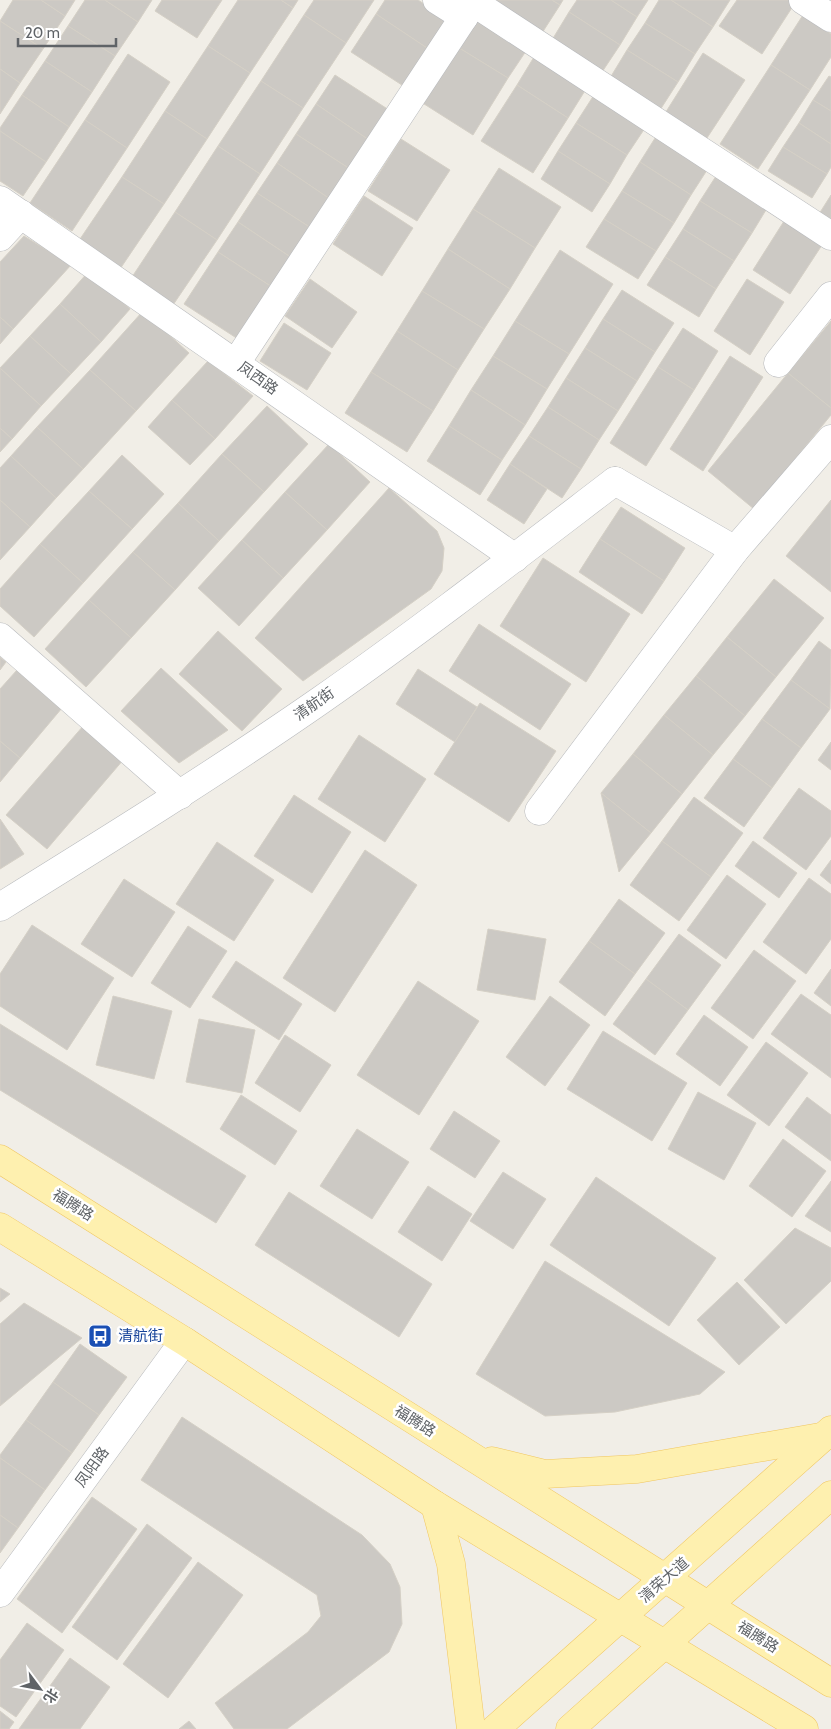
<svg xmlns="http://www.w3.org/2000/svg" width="831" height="1729" font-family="Cabin,'Noto Sans SC',sans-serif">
<rect width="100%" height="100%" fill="#f1eee7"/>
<g fill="#ccc9c4" stroke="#d5d0c6">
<path d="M13 0H41L65 16 43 49 0 21Z"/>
<path d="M41 0H75L65 16Z"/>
<path d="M85 0H105L138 22 115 56 68 26Z"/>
<path d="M105 0H152L138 22Z"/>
<path d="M162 0H222L197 38 155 11Z"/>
<path d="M238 0H281L293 8 250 73 208 46Z"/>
<path d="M281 0H298L293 8Z"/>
<path d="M314 0H374L346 43 304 15Z"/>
<path d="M385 0H418L449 20 430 50 376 14Z"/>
<path d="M491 0H552L560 5 542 33Z"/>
<path d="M552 0H563L560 5Z"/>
<path d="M577 0H611L637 17 620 45 569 12Z"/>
<path d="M611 0H648L637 17Z"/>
<path d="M659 0H671L713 27 695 54 645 23Z"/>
<path d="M671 0H730L713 27Z"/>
<path d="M737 0H791L795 3 762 54 719 26Z"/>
<path d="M569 12 620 45 602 72 552 40Z"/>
<path d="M376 14 430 50 405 87 351 52Z"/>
<path d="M304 15 346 43 303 108 261 81Z"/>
<path d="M803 15 831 34V57L810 90 771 65Z"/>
<path d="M474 18 526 51 508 78 456 46Z"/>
<path d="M0 21 43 49 20 83 0 69Z"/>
<path d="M645 23 695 54 678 82 627 50Z"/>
<path d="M68 26 115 56 92 92 45 61Z"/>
<path d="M208 46 250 73 207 139 165 111Z"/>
<path d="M456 46 508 78 473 135 421 102Z"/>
<path d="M627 50 678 82 660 110 610 78Z"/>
<path d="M703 53 745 80 705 141 664 115Z"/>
<path d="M128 54 170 82 127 148 85 120Z"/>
<path d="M534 57 586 89 568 118 517 85Z"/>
<path d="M45 61 92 92 69 127 22 95Z"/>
<path d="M771 65 810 90 758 169 720 144Z"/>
<path d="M0 69 20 83 0 114Z"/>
<path d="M335 75 389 110 369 140 316 104Z"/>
<path d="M829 76 831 77V111L813 100Z"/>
<path d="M261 81 303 108 260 174 218 146Z"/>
<path d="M517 85 568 118 533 173 481 141Z"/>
<path d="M22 95 69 127 46 162 0 131V128Z"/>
<path d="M594 95 645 128 627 155 576 123Z"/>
<path d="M813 100 831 111V144L799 123Z"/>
<path d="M316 104 369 140 350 169 296 134Z"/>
<path d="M165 111 207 139 164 204 122 177Z"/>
<path d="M85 120 127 148 72 231 30 203Z"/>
<path d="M576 123 627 155 610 184 558 151Z"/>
<path d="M799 123 831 144V167L827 174 783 147Z"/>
<path d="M0 131 46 162 23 196 0 181Z"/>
<path d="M296 134 350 169 330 199 277 163Z"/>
<path d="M657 135 709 167 691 195 640 162Z"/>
<path d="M401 139 450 170 417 221 368 191Z"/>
<path d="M218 146 260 174 217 240 175 212Z"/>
<path d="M783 147 827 174 812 198 768 171Z"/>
<path d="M558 151 610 184 592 212 541 179Z"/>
<path d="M640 162 691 195 674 223 622 191Z"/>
<path d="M277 163 330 199 311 228 257 193Z"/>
<path d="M499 168 561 207 535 248 473 209Z"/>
<path d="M718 173 769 205 752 233 700 201Z"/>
<path d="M122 177 164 204 120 269 78 242Z"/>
<path d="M622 191 674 223 656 251 604 219Z"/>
<path d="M257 193 311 228 292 258 238 222Z"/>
<path d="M831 195V222L819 214Z"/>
<path d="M364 196 413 228 382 276 333 244Z"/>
<path d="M700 201 752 233 734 261 683 229Z"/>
<path d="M473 209 535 248 510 289 448 249Z"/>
<path d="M175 212 217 240 173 305 132 277Z"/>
<path d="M786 218 824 242 790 294 753 270Z"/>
<path d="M604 219 656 251 638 279 586 247Z"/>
<path d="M238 222 292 258 272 287 218 252Z"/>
<path d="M683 229 734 261 716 289 665 257Z"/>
<path d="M24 236 71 265 13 329 0 317V262Z"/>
<path d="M448 249 510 289 484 329 422 291Z"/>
<path d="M560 250 613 284 569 354 515 321Z"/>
<path d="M218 252 272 287 238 339 184 304Z"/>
<path d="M665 257 716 289 699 317 647 285Z"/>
<path d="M89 271 130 309 101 342 60 304Z"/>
<path d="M310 279 357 312 332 348 285 316Z"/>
<path d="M747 279 784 302 750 355 714 331Z"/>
<path d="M622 290 674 323 655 352 603 319Z"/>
<path d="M422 291 484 329 458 370 397 331Z"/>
<path d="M60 304 101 342 71 374 30 336Z"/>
<path d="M143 311 189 353 136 411 90 370Z"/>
<path d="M0 317 13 329 0 344Z"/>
<path d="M603 319 655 352 637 381 585 348Z"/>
<path d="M515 321 569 354 547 389 493 356Z"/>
<path d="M831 321V408L788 373Z"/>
<path d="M284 323 331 353 307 390 260 361Z"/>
<path d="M683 328 718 351 694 390 658 367Z"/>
<path d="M397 331 458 370 433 411 371 372Z"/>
<path d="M30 336 71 374 41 406 0 368Z"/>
<path d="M585 348 637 381 618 411 566 378Z"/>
<path d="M493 356 547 389 525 425 471 390Z"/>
<path d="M730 356 763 377 703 471 670 449Z"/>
<path d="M208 361 253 396 215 439 172 400Z"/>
<path d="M658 367 694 390 646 466 610 443Z"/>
<path d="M0 368 41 406 12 439 0 428Z"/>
<path d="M90 370 136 411 83 469 37 427Z"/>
<path d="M371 372 433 411 407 452 345 413Z"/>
<path d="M788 373 831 408V415L754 509 708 471Z"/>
<path d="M566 378 618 411 599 440 548 407Z"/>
<path d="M471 390 525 425 502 460 449 426Z"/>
<path d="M172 400 215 439 190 465 148 427Z"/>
<path d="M267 406 308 444 264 492 222 454Z"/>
<path d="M548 407 599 440 581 469 529 436Z"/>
<path d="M449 426 502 460 480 495 427 461Z"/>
<path d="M37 427 83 469 56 498 11 456Z"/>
<path d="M0 428 12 439 0 452Z"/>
<path d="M529 436 581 469 562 498 510 464Z"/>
<path d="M329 444 370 482 327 530 285 492Z"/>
<path d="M222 454 264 492 219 541 178 503Z"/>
<path d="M122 455 164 494 132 529 89 491Z"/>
<path d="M11 456 56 498 30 527 0 500V468Z"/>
<path d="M510 464 547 489 524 524 487 500Z"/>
<path d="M389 488 437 531 444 548 442 571 431 589 303 681 255 638Z"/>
<path d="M89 491 132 529 83 583 40 544Z"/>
<path d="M285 492 327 530 283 578 242 540Z"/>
<path d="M0 500 30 527 0 560Z"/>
<path d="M831 500V592L786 556Z"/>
<path d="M178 503 219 541 175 590 133 552Z"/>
<path d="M621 507 685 548 664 581 600 539Z"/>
<path d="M600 539 664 581 642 614 579 572Z"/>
<path d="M242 540 283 578 239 626 198 588Z"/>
<path d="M40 544 83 583 34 637 0 606V589Z"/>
<path d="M133 552 175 590 131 638 89 600Z"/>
<path d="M543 558 630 614 586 682 500 626Z"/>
<path d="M774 579 824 618 776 677 727 637Z"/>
<path d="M89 600 131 638 86 687 45 649Z"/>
<path d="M479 624 571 684 540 730 449 671Z"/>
<path d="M218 631 282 689 242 731 179 674Z"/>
<path d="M727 637 776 677 745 716 696 676Z"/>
<path d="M819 641 831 650 830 709 791 680Z"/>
<path d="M0 657 6 662 0 670Z"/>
<path d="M161 668 228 730 179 763 121 711Z"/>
<path d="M418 669 477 707 455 742 396 704Z"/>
<path d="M17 670 62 708 20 758 0 741V689Z"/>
<path d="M696 676 745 716 713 755 664 715Z"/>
<path d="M791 680 830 709 801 748 762 719Z"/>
<path d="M480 703 556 751 509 822 434 774Z"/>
<path d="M664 715 713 755 682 794 633 754Z"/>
<path d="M762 719 801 748 772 788 733 759Z"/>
<path d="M84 725 124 759 47 849 6 815Z"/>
<path d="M359 735 426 779 385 842 318 799Z"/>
<path d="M0 741 20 758 0 782Z"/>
<path d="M831 742V770L818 760Z"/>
<path d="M633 754 682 794 651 833 601 793Z"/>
<path d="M733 759 772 788 744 827 704 798Z"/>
<path d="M799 788 831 811V836L806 870 763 838Z"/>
<path d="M601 793 651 833 619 872Z"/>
<path d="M294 795 351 832 312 893 254 856Z"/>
<path d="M694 797 743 833 711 877 662 841Z"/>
<path d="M0 819 24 854 0 869Z"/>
<path d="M662 841 711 877 679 921 630 885Z"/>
<path d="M753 841 797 873 779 898 735 866Z"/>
<path d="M217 842 274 880 234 941 176 904Z"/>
<path d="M365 850 417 885 335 1012 283 978Z"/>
<path d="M831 860V884L820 875Z"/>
<path d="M727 875 766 904 726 959 687 930Z"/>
<path d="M809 878 831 894V939L806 974 763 942Z"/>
<path d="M124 879 175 912 132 977 81 944Z"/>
<path d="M619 899 665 933 635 974 589 941Z"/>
<path d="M32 925 114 978 67 1050 0 1006V974Z"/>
<path d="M188 926 227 951 190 1008 151 983Z"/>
<path d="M488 929 546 939 535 1000 477 990Z"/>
<path d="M679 934 721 965 688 1010 646 979Z"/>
<path d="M589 941 635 974 605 1016 559 982Z"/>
<path d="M754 950 796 981 753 1039 711 1008Z"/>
<path d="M236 961 302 1004 279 1040 212 997Z"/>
<path d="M831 969V1006L814 993Z"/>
<path d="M646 979 688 1010 655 1055 613 1024Z"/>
<path d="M418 981 479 1021 419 1115 357 1075Z"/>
<path d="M801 994 831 1015V1078L771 1034Z"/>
<path d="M113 996 172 1011 154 1079 96 1065Z"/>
<path d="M550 996 590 1025 545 1086 506 1057Z"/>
<path d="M704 1015 748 1047 720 1086 676 1054Z"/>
<path d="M199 1019 255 1030 242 1093 186 1082Z"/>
<path d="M0 1024 246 1176 216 1223 0 1090Z"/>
<path d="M603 1031 687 1083 652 1141 567 1089Z"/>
<path d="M285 1035 331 1065 300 1112 255 1083Z"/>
<path d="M766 1042 808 1073 769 1126 727 1095Z"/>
<path d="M698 1092 756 1123 724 1180 668 1149Z"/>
<path d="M241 1095 297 1131 275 1165 220 1129Z"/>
<path d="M807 1097 831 1115V1161L785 1127Z"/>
<path d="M454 1111 500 1141 475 1178 430 1149Z"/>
<path d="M357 1129 409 1162 372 1219 320 1186Z"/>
<path d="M783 1139 826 1171 792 1217 749 1186Z"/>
<path d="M503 1172 546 1199 513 1249 470 1221Z"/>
<path d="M596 1177 716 1258 669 1326 550 1245Z"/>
<path d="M831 1181V1232L805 1216Z"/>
<path d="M428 1186 472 1214 442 1261 398 1232Z"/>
<path d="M289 1192 432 1284 399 1337 255 1245Z"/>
<path d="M795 1228 831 1248V1281L786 1324 744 1280Z"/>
<path d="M545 1261 725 1372 700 1394 615 1412 545 1416 476 1374Z"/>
<path d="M737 1282 780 1327 739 1365 697 1320Z"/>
<path d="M0 1288 10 1294 0 1302Z"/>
<path d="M24 1303 82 1338 0 1406V1324Z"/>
<path d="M80 1344 127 1377 99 1415 53 1382Z"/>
<path d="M53 1382 99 1415 72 1453 26 1420Z"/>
<path d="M182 1417 362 1535 390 1564 400 1587 402 1624 389 1652 287 1729H234L215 1703 308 1632 321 1616 317 1595 141 1480Z"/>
<path d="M26 1420 72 1453 45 1490 0 1458V1455Z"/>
<path d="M0 1458 45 1490 18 1528 0 1515Z"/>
<path d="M92 1497 137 1529 62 1633 17 1599Z"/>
<path d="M0 1515 18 1528 0 1553Z"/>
<path d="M147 1524 192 1558 117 1660 72 1627Z"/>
<path d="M198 1562 243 1595 168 1698 123 1664Z"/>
<path d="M27 1623 64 1650 16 1717 0 1706V1660Z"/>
<path d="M70 1658 110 1687 80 1729H19Z"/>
<path d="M0 1711 14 1722 9 1729H0Z"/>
<path d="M189 1721 196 1729H179Z"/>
</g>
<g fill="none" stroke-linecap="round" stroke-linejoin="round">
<g stroke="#b8babd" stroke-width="29">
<g id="minor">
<path d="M437 0 464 17"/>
<path d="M803 0 831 18"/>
<path d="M473 2 831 236"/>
<path d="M0 200 515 558"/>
<path d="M0 237 21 214"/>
<path d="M236 363 475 0"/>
<path d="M778 363 831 296"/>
<path d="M615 481 735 550 831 439"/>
<path d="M0 637 180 795"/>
<path d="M539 811 735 550"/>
<path d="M0 1593 184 1341"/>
</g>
</g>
<g stroke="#b8babd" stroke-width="29">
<path id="tertiary" d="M0 907C108 840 216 773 321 700 421 630 518 555 615 481"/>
</g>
<g stroke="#f0c661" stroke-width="29">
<g id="primary">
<path d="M0 1159 831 1683"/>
<path d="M0 1227 184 1341 435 1505 804 1729"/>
<path d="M492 1461 545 1474 637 1469 826 1436"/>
<path d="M435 1505 451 1564 471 1729"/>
<path d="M495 1729 831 1430"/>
<path d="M570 1729 831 1495"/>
</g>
</g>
<use href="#minor" stroke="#fff" stroke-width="28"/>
<use href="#tertiary" stroke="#fff" stroke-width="28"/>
<use href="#primary" stroke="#fef0af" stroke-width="28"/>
</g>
<defs>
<g id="bus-square" transform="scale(1.25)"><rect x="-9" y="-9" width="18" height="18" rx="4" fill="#1a4fb4" stroke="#fff"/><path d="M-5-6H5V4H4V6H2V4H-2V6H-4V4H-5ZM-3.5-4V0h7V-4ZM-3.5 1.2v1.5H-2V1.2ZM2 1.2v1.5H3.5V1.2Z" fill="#fff"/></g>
</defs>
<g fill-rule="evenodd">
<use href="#bus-square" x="100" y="1336"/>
</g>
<g text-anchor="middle" stroke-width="5" stroke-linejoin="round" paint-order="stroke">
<g font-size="15" fill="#5f6367" stroke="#fff">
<text transform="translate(258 378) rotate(35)" y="5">凤西路</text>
<text transform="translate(314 704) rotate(-35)" y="5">清航街</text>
<text transform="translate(73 1205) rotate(32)" y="5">福腾路</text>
<text transform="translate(415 1421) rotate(32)" y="5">福腾路</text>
<text transform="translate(92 1467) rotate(-54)" y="5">凤阳路</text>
<text transform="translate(664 1580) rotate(-41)" y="5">清荣大道</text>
<text transform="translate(758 1637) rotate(32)" y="5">福腾路</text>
</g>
<g font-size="15" fill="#164399" stroke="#fff" text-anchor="start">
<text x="118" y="1341">清航街</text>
</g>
</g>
<g transform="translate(40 1689) rotate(122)" stroke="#ffffff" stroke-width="4" paint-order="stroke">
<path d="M0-4L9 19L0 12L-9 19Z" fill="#5f6367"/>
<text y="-8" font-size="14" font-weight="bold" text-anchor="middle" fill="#5f6367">北</text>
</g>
<path d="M18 38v8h98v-8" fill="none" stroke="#5f6367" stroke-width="2.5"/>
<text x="25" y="38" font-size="15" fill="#5f6367" stroke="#ffffff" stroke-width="4" paint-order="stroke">20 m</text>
</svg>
